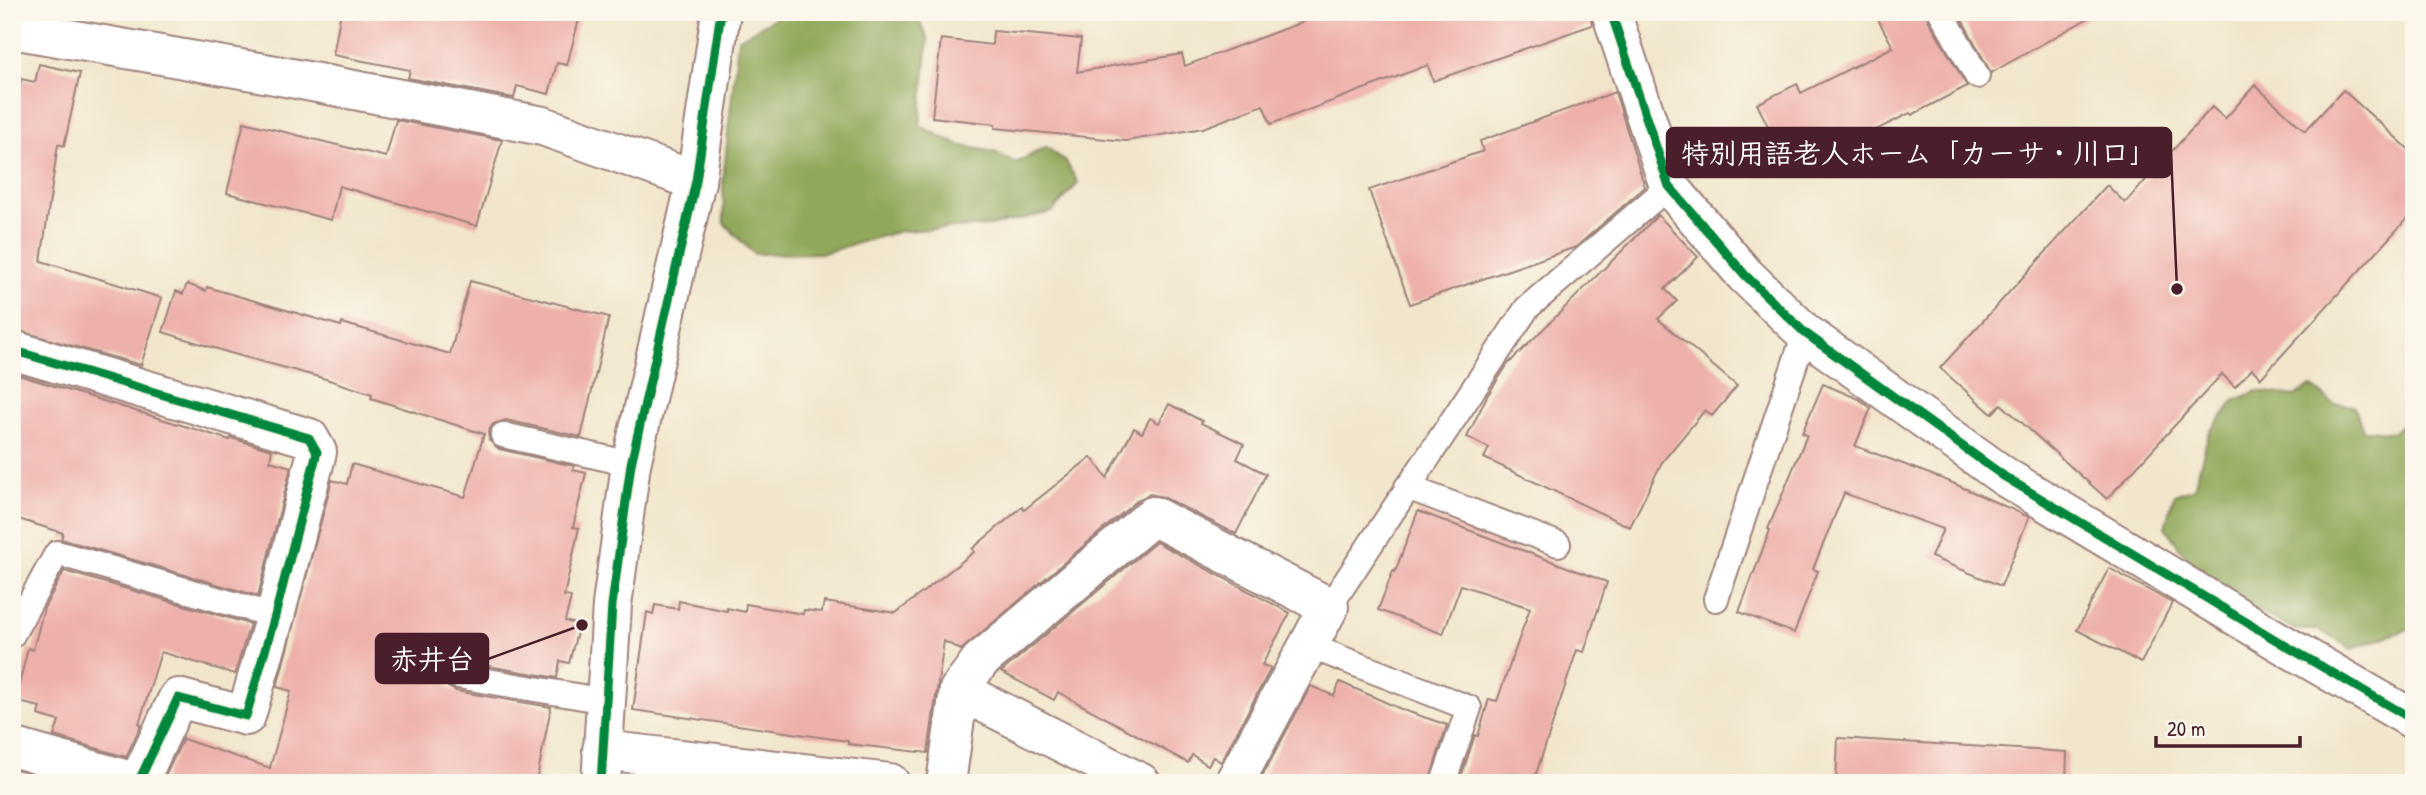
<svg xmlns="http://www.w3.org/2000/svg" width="2426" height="795" font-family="'Patrick Hand','Klee One',sans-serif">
<rect width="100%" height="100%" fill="#fbf7ec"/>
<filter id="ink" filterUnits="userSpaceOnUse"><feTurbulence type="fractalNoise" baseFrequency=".0143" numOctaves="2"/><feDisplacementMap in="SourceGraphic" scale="14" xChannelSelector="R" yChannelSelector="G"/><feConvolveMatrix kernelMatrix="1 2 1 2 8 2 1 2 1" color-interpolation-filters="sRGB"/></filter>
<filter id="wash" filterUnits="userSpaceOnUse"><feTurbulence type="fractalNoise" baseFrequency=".00686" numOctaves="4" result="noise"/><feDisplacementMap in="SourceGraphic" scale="28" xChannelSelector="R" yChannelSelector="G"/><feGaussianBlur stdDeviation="1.57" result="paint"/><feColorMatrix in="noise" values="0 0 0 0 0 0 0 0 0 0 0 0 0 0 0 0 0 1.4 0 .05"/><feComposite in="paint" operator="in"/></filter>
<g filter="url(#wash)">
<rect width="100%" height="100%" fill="#f1e6cb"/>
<g fill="#90a85a" stroke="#6d6442" stroke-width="2">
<path d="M785 12H915L928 39 920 126 958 145 994 152 1016 163 1046 147 1066 162 1078 183 1052 212 990 226 900 231 823 253 754 254 724 223 723 181 738 39Z"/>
<path d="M2414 374V627L2352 649 2319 630H2296L2207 587 2165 527 2174 495 2194 488 2209 433 2234 401 2257 391 2295 396 2311 386 2334 404 2354 406 2363 430 2394 432 2412 415 2404 385Z"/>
</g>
<g id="blocks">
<g fill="#eeb0aa">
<path d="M341 12H581L567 65 557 63 549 94 517 86 514 98 408 78 410 70 333 55Z"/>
<path d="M1329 12H1590L1592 25 1433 81 1428 65 1271 124 1263 105 1203 128 1126 141 995 128V124L932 117 941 39 992 45 993 31 1081 39 1077 72 1182 54 1185 66Z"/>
<path d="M1874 12H1926L1928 19 1967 86 1912 115 1910 113 1852 142 1850 139 1777 175 1757 134 1769 128 1757 104 1797 84 1801 93 1893 47Z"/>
<path d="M1958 12H2099L1991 73Z"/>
<path d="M39 64 80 73 64 146 58 144 41 261 162 298 141 365 12 329V121L21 79 35 82Z"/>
<path d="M2255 85 2305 131 2343 90 2414 154V211L2261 378 2252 369 2235 387 2222 374 2107 499 2001 404 1992 414 1940 368 2107 185 2125 203 2212 107 2225 119Z"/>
<path d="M1615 92 1645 187 1576 247 1410 304 1369 190 1483 151 1480 141Z"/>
<path d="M396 120 502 140 477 226 339 186 331 220 227 193 244 122 386 157Z"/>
<path d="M1658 215 1698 257 1665 289 1677 301 1658 319 1737 386 1712 416 1705 410 1662 462 1630 527 1484 458 1489 448 1467 437 1487 396 1508 364Z"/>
<path d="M470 281 609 317 581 437 506 420 493 424 488 432 489 440 499 449 574 466 573 470 586 473 573 527 579 528 564 596 571 597 565 621 579 625 569 663 560 661 557 678 460 661 453 662 447 666 443 674 448 687 456 691 551 707 536 783H162L183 739 270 768 291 691 277 687 332 480 347 484 352 464 465 497 484 434 371 398 372 394 326 379 230 353 163 332 176 291 183 294 187 284 206 291 207 287 341 326 342 323 450 354Z"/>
<path d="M12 373 230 440 231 438 272 450 270 461 291 467 258 596 61 539 63 533 12 517Z"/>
<path d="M1823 384 1859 399 1871 408 1855 446 1948 481 2029 517 2001 586 1931 557 1943 529 1844 493 1813 569 1818 571 1794 633 1739 612 1770 530 1768 529 1807 435 1802 433Z"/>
<path d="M1169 404 1202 421 1201 423 1244 444 1237 459 1266 474 1236 534 1163 497 1150 494 1139 499 961 650 944 641 928 753 848 744V741L633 710 647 612 653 614 655 605 678 609 679 601 727 611V608L745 612 746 604 803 614 804 610 822 612 824 602 896 613 974 552 972 549 1022 507 1024 510 1091 457 1107 478 1134 428 1142 433 1150 418 1159 423Z"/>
<path d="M1418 511 1607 582 1584 652 1577 650 1533 783H1459L1475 735 1478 736 1489 699 1497 701 1530 608 1461 585 1443 634 1378 610 1393 571 1395 572Z"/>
<path d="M1156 542 1290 613 1262 665 1271 668 1221 762 1213 757 1208 765 1192 755 1188 763 1058 692 1054 700 1001 672Z"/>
<path d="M2109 568 2172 603 2141 663 2077 630Z"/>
<path d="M64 571 250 624 235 674 161 652 139 724 141 725 126 757 54 736 59 721 38 715 40 707 15 701 28 648 33 650 44 608Z"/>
<path d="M1340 682 1403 710 1447 725 1429 783 1259 782 1311 686 1334 696Z"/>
<path d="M1838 738 2067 752 2066 783H1836Z"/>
</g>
</g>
</g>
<g filter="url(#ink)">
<use href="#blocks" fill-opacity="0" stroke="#9e827b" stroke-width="2"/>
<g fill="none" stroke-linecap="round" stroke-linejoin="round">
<g stroke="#9e827b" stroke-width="28">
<g id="service">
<path d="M1941 12 1977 76"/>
<path d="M503 435 631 464"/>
<path d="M1407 487 1558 544"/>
<path d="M1716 599 1805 333"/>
<path d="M1329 607 1527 308 1669 186"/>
<path d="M12 635 57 553 275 616"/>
<path d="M1307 645 1469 708 1443 783"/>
<path d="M458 676 606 701"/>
</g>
</g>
<g stroke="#9e827b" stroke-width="42">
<g id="minor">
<path d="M1611 12 1669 186 1745 275 1805 333 2005 477 2281 643 2414 720"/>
<path d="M12 29 270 74 543 126 696 181"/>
<path d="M12 350 309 438 317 452 275 616 246 716 178 698 138 783"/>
<path d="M959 690 1141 783"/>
<path d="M12 747 138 783"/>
<path d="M602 750 890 783"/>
<path d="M946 783 959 690 980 661 1153 516 1329 607 1234 783"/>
</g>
</g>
<g stroke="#9e827b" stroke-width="42">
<path id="tertiary" d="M601 783 612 605 631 464 696 181 721 12"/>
</g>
<use href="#service" stroke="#fff" stroke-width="24"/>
<use href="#minor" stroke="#fff" stroke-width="38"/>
<use href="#tertiary" stroke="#fff" stroke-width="38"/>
<g stroke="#fbf7ec" stroke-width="13">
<g id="cycleway">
<path d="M1611 12 1669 186 1745 275 1805 333 2005 477 2281 643 2414 720"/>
<path d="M12 350 309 438 317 452 275 616 246 716 178 698 138 783"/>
<path d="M601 783 612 605 631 464 696 181 721 12"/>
</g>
</g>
<use href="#cycleway" stroke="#00873e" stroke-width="9"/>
</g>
</g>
<path fill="none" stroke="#4a1f2b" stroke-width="2.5" d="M2177 289L2171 153M582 625L488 659"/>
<g fill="#4a1f2b" stroke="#fbf7ec" stroke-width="2.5">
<circle cx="2177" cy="289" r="7"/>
<circle cx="582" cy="625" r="7"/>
</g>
<g fill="#4a1f2b" stroke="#4a1f2b" stroke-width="2.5">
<rect x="1667" y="128" width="504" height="49" rx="7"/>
<rect x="376" y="634" width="112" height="49" rx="7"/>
</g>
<g font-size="28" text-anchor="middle" font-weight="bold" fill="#fff">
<text x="1919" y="163">特別用語老人ホーム「カーサ・川口」</text>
<text x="432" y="669">赤井台</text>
</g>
<rect width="2426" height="795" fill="none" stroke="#fbf7ec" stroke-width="42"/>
<path d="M2156 736v10h144v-10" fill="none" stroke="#4a1f2b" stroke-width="3.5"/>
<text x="2167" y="736" font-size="21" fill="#4a1f2b" stroke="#fbf7ec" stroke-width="5" paint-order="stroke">20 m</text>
</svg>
